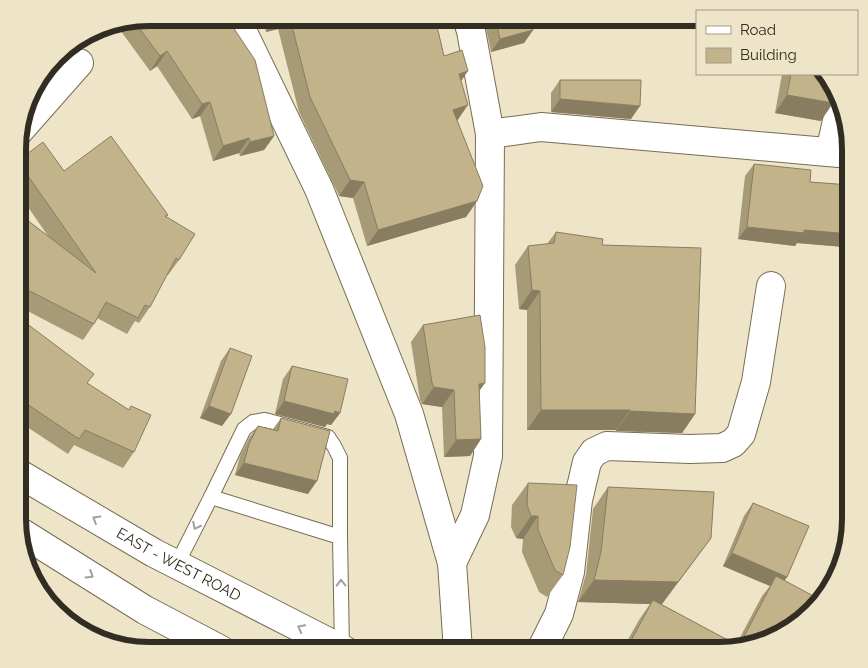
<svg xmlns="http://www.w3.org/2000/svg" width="868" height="668" font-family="Raleway,sans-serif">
<rect width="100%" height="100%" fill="#eee4c7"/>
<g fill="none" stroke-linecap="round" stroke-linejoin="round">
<g stroke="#766d53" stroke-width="16">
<g id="lane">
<path d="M211 497 244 429 253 422 265 420 328 437 334 446 340 458V537"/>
<path d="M177 564 211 497 340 537 342 649"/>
</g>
</g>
<g stroke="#766d53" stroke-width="30">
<g id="street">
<path d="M236 18 319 189 409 414 452 563 458 650"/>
<path d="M19 131 79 63"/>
<path d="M490 134 541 127 850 154"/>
<path d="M830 152 841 103"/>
<path d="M452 563 475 515 488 456 490 134 471 31 467 18"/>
<path d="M541 650 559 614 570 572 578 500 587 462 594 452 607 446 690 449 722 448 733 443 741 434 756 382 771 286"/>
</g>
</g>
<g stroke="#766d53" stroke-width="30">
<g id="primary">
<path id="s1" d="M18 473 154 553 344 650"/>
<path d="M19 531 145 610 221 650"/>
</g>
</g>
<use href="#lane" stroke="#fff" stroke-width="14"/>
<use href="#street" stroke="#fff" stroke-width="28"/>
<use href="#primary" stroke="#fff" stroke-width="28"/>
</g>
<g fill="#a79a77">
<path d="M149 18 274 136 264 150 240 156 239 153 213 161 200 116 192 119 157 66 150 71 115 23Z"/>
<path d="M262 18H435L444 56 461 81 457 121 477 201 466 217 367 246 353 198 339 196 299 112 278 29 266 32Z"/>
<path d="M488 18H529L533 30 524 43 491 52 485 23Z"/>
<path d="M782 74H823L821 121 775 113Z"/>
<path d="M560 80 631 119 551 112V93Z"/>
<path d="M19 160 64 171 168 215 166 217 179 260 168 275H167L150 307 139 323 135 321 127 334 97 318 94 324 83 340 18 306V213L48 236 19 194Z"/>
<path d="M754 164 810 182 850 185V248H844V247L797 243 795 246 738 239 745 176Z"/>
<path d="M556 232 602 245 695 414 682 433 616 431V430H527V310L519 309 515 265 528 246 547 244Z"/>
<path d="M18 317 87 383 129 410 131 406 134 452 123 468 74 445 68 454 18 421Z"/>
<path d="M423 325 479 391 481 439 470 456 444 457 442 407 422 404 420 400 411 342Z"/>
<path d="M230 348 222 426 200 418 221 361Z"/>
<path d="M292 366 340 413 331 425 327 424 325 427 275 414 283 379Z"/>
<path d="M281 418 308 494 235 475 240 456 249 438 258 426 273 429Z"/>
<path d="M528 483 563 575 547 597 539 592 522 552 523 539 516 538 511 527 512 505Z"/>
<path d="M608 487 711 538 662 604H661L736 645 762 596 770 586 723 566 744 516 753 503 787 577 785 580 769 640 719 650H622L639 620 650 604 578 602 586 574 593 509Z"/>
</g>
<g fill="#887d61">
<path d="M276 18H286L278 29 266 32Z"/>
<path d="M533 30 524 43 491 52 500 39Z"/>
<path d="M167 51 157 66 150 71 160 56Z"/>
<path d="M468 71 457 87 459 74Z"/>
<path d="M787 95 833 103 821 121 775 113Z"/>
<path d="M560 99 640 106 631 119 551 112Z"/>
<path d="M210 102 200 116 192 119 202 104Z"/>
<path d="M468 105 457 121 453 110Z"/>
<path d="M274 136 264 150 240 156 250 142Z"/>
<path d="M249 138 239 153 213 161 223 146Z"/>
<path d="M350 180 364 182 353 198 339 196Z"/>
<path d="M477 201 466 217 367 246 378 230Z"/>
<path d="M747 227 804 230 850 234V238L844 247 797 243 795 246 738 239Z"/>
<path d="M850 239V248H844Z"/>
<path d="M532 290 540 291 527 310 519 309Z"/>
<path d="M485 383 473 400 479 384Z"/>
<path d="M434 387 454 390 442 407 422 404Z"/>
<path d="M284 401 335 411 340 413 331 425 327 424 325 427 275 414Z"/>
<path d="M209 406 231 414 222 426 200 418Z"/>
<path d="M541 410H630L616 430H527Z"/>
<path d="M630 411 695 414 682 433 616 431Z"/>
<path d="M481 439 470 456 444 457 456 440Z"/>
<path d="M244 463 317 481 308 494 235 475Z"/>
<path d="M531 516H538L523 539 516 538Z"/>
<path d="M711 538 662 604H651L653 600 650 604 578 602 594 580Z"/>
<path d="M732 553 787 577 778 589 776 576 770 586 723 566Z"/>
</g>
<g fill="#c2b38a" stroke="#887d61">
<path d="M149 18H218L220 20 224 18H227L255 60 274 136 250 142 249 138 223 146 210 102 202 104 167 51 160 56 133 20Z"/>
<path d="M290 18H435L444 56 462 50 468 71 459 74 468 105 453 110 483 186 477 201 378 230 364 182 350 180 310 97Z"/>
<path d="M495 18H529L533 30 500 39Z"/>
<path d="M791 74H823L836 92 833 103 787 95Z"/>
<path d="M560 80H641L640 106 560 99Z"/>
<path d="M111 136 168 215 165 216 195 234 179 260 176 258 150 307 145 305 138 318 106 302 94 324 18 285V213L96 273 19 163V160L43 142 64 171Z"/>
<path d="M754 164 811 170 810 182 850 185V234L804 230V233L747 227Z"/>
<path d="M556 232 603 239 602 245 701 248 695 414 630 411V410H541L540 291 532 290 528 246 554 243Z"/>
<path d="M480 315 485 347V383L479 384 481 439 456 440 454 390 434 387 432 383 423 325Z"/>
<path d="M18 317 94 374 87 383 129 410 131 406 151 415 134 452 85 430 79 439 18 398Z"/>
<path d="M230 348 252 356 231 414 209 406Z"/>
<path d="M292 366 348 379 340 413 335 411 334 414 284 401Z"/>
<path d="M281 418 330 431 317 481 244 463 249 444 258 426 278 431Z"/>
<path d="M528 483 577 485 570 547 563 575 555 570 538 530V516H531L527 505Z"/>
<path d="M608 487 714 492 711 538 678 582 594 580 601 552Z"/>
<path d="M753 503 809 526 787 577 732 553Z"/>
<path d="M776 576 821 600 818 606 769 640 719 650H626L653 600 739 646Z"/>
</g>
<defs><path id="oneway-chevron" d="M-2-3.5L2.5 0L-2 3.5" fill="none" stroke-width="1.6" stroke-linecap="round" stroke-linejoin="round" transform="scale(1.25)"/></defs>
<g stroke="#a2a09c">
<use href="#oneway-chevron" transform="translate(96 519) rotate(-149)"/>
<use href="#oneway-chevron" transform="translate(196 526) rotate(117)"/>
<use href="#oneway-chevron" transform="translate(90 575) rotate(32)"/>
<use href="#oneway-chevron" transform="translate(341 583) rotate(-91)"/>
<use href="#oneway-chevron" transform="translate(301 628) rotate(-153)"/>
</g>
<g text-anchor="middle" stroke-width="4" stroke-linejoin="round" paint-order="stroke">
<g font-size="15" fill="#312d22" stroke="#eee4c7">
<text dy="5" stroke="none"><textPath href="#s1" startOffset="185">EAST - WEST ROAD</textPath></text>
</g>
</g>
<path d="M0 0H868V668H0ZM149 26H719A123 123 0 0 1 842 149V519A123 123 0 0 1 719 642H149A123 123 0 0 1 26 519V149A123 123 0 0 1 149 26Z" fill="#eee4c7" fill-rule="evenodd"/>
<path fill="none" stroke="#312d22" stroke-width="6" d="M149 26H719A123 123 0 0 1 842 149V519A123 123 0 0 1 719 642H149A123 123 0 0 1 26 519V149A123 123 0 0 1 149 26Z"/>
<rect x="696" y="10" width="162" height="65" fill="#eee4c7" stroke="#a29b85"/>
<rect x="706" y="26" width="25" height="8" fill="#ffffff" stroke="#a29b85"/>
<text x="740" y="35" font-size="15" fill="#312d22">Road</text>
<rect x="706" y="48" width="25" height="15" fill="#c2b38a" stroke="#a29b85"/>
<text x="740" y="60" font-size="15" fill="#312d22">Building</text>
</svg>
